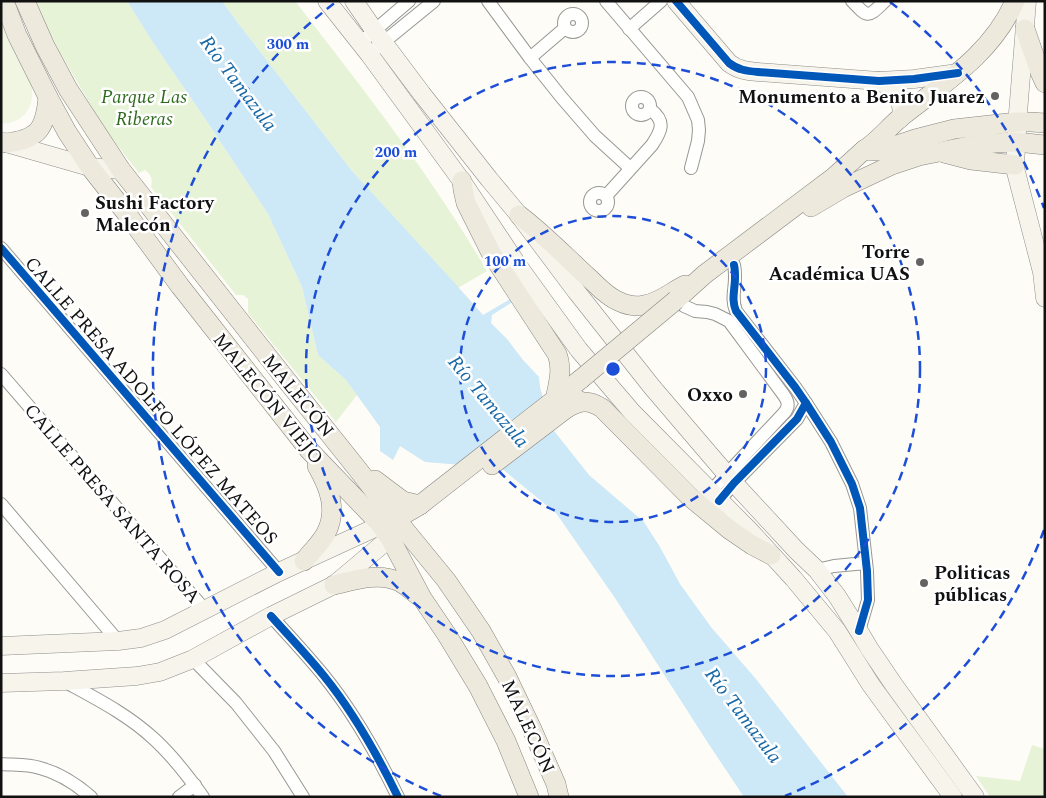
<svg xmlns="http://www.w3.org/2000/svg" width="1046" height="798" font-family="Spectral,serif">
<rect width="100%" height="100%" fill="#fdfcf7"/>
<g fill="#e7f3d7">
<path d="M34 1H127L154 44 208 123 268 214 302 287 318 355 346 380 357 395 336 422 248 313V299L243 295H236L151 187C153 179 151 175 145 170L139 173 106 131 59 51Z"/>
<path d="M222 1H295C363 89 431 175 487 271L458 288 352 171 238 23Z"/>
<path d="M1032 745 1045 749V797H990L976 776 1020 781Z"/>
</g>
<path fill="#f0f6e1" d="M1 14 31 83C36 105 25 123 1 124Z"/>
<path fill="#cde8f7" d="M127 1H222L238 23 352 171 451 279 483 315 512 298 514 301 492 315 491 323 507 339 523 360 539 377 540 387 551 427 589 475 644 522 660 547 680 584 711 627 756 679 848 797H744L708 743 615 598 556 513 501 468 425 462 400 446 393 460 380 451V427L346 380 318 355 302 287 268 214 208 123 154 44Z"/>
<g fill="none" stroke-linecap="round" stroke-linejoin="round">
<g stroke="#979795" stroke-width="14">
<g id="street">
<path d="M488 1 530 58 562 98 595 136 630 168"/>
<path d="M606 1 688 97 698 120 699 130 698 141 691 168"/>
<path d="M852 1C869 19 868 17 885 1"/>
<circle cx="573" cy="23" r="9"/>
<path d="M629 29 661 1"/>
<path d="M360 43 409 1"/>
<path d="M369 54 434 1"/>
<path d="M530 58 565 28"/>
<circle cx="641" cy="106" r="9"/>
<circle cx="599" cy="202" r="9"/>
<path d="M606 196 652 145C662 130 666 121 650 109"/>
<path d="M1 248 279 572"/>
<path d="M684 306 695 311 707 312 715 314 729 321 783 394C788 401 790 406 784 413L710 492"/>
<path d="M1 374 205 610"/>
<path d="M806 403 831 442 852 484 860 508 867 571 868 600 859 631"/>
<path d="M719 501 734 483 797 419 806 403 795 387 736 311C731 299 735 290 735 278 735 273 735 269 734 265"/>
<path d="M1 504 118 641"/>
<path d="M817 570 834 566 866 563"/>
<path d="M271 616C289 636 307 655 324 676 354 713 377 754 398 797"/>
<path d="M193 659 236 703 274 751 303 797"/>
<path d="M64 681C95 698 127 714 153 738 172 755 188 776 203 797"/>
<path d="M1 764C14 765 28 764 40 768 59 773 76 784 91 797"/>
<path d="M179 797 195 785"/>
</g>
</g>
<g stroke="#8e8d8b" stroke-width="19">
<g id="secondary">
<path d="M327 1 369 54 461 180 519 267 579 350 632 412 750 531 793 578 837 631 871 685 953 797"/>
<path d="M354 1 374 30 422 94 489 179 519 215 576 291 652 387 734 483 796 550 817 570 837 596 859 631 869 648 894 685 975 797"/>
<path d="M676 1 729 63C738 70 747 71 758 72L879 81 914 79 958 73"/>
<path d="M1027 1 1018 113 1015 165 1016 172 1042 272 1045 298"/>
<path d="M879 81C897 91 901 94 902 116L900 119"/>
<path d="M3 142 90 167 121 170"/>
<path d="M1 646 118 641 141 638 165 630 279 572 381 525"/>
<path d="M1 683 64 681 137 676 160 672 193 659 271 616 334 585 390 538"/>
</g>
</g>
<g stroke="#858482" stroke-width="20">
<g id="primary">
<path d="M4 1 17 35 48 97 67 132 90 167 130 218 180 286 309 450 381 525 390 538 422 598 447 635 478 686 506 741 529 797"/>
<path d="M25 1 45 46 68 89 121 170 284 377 359 471 396 519 446 580 481 631 507 677 531 727 556 784 559 797"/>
<path d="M1025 29 1040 72 1045 83"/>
<path d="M6 143C39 139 45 129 48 97"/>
<path d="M864 150C878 141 888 128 901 117 944 83 992 54 1015 1"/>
<path d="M944 153 971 160 1015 165"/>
<path d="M462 181 463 190 466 203 491 253 557 354C563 369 558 384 555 400"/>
<path d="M811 207 843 188 892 165 919 156 969 146 995 143 1016 142 1045 145"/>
<path d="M519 215C544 234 565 256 588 277 597 285 606 296 618 301 626 305 635 307 644 305 659 303 671 292 685 285"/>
<path d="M676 300 705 274 834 177 864 150 879 151 915 139 954 129 1017 122H1031L1045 123"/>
<path d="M567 408C581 400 589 400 602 408L690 497 730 530 752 545 771 555"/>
<path d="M492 465 567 408 577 399"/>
<path d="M375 480 403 501 420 505"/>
<path d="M385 523 396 519 420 505 581 379"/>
<path d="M304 561C311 552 321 543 326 533 338 510 329 487 317 466"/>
<path d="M334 585C355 580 379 572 400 582 407 586 413 592 419 596"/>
</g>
</g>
<use href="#street" stroke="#fffffe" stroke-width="12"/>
<use href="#secondary" stroke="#f6f4eb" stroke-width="18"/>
<use href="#primary" stroke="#ede9dc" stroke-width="19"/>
<g stroke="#858482" stroke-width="20" stroke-linecap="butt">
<path id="primary-bridge" d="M581 379 676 300"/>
</g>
<use href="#primary-bridge" stroke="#ede9dc" stroke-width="19"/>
<g stroke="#fff" stroke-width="11">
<g id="cycleway">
<path d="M676 1 729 63C738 70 747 71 758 72L879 81 914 79 958 73"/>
<path d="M1 248 279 572"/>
<path d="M806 403 831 442 852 484 860 508 867 571 868 600 859 631"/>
<path d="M719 501 734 483 797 419 806 403 795 387 736 311C731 299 735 290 735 278 735 273 735 269 734 265"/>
<path d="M271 616C289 636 307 655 324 676 354 713 377 754 398 797"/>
</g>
</g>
<use href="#cycleway" stroke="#0057b8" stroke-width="8"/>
</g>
<g fill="none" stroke="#1d4ed8" stroke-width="2.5" stroke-dasharray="9 6">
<circle cx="613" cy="369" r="153"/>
<circle cx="613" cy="369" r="307"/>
<path d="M1044 530A460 460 0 0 1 785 796M441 796A460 460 0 0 1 336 2M890 2A460 460 0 0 1 1044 208"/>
</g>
<g fill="#646362" stroke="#fff" stroke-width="2">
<circle cx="995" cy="96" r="5"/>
<circle cx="85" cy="213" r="5"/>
<circle cx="920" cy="262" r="5"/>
<circle cx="743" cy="394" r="5"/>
<circle cx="924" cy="583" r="5"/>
</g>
<g text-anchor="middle" stroke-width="5" stroke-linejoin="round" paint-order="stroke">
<g font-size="19" font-style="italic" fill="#2f6b1f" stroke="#fff">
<text x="144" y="103">Parque Las<tspan x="144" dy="22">Riberas</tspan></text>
</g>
<g font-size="19" font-weight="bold" fill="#111" stroke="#fff" text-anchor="end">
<text x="985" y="103">Monumento a Benito Juarez</text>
<text x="95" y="209" text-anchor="start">Sushi Factory<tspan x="95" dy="22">Malecón</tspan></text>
<text x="910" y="258">Torre<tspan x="910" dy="22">Académica UAS</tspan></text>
<text x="733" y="401">Oxxo</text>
<text x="934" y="579" text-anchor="start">Politicas<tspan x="934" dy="22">públicas</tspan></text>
</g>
<g font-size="19" fill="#111" stroke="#fff">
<text transform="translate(299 395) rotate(51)" y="7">MALECÓN</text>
<text transform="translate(269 398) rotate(51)" y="7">MALECÓN VIEJO</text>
<text transform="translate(152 400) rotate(49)" y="7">CALLE PRESA ADOLFO LÓPEZ MATEOS</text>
<text transform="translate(113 503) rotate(49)" y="7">CALLE PRESA SANTA ROSA</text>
<text transform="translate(529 726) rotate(65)" y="7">MALECÓN</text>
</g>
<g font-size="20" font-style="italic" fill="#1768a6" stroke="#fff">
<text transform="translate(239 83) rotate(53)" y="7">Río Tamazula</text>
<text transform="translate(489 401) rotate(50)" y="7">Río Tamazula</text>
<text transform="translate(744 715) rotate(53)" y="7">Río Tamazula</text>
</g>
</g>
<circle cx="613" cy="369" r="8" fill="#1d4ed8" stroke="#fff" stroke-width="2.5"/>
<g font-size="15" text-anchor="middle" font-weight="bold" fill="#1d4ed8" stroke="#fff" stroke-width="5" stroke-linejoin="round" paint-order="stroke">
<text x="288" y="49">300 m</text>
<text x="396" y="157">200 m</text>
<text x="505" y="266">100 m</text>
</g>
<rect width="1046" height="798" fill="none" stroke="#111111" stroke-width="5"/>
</svg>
